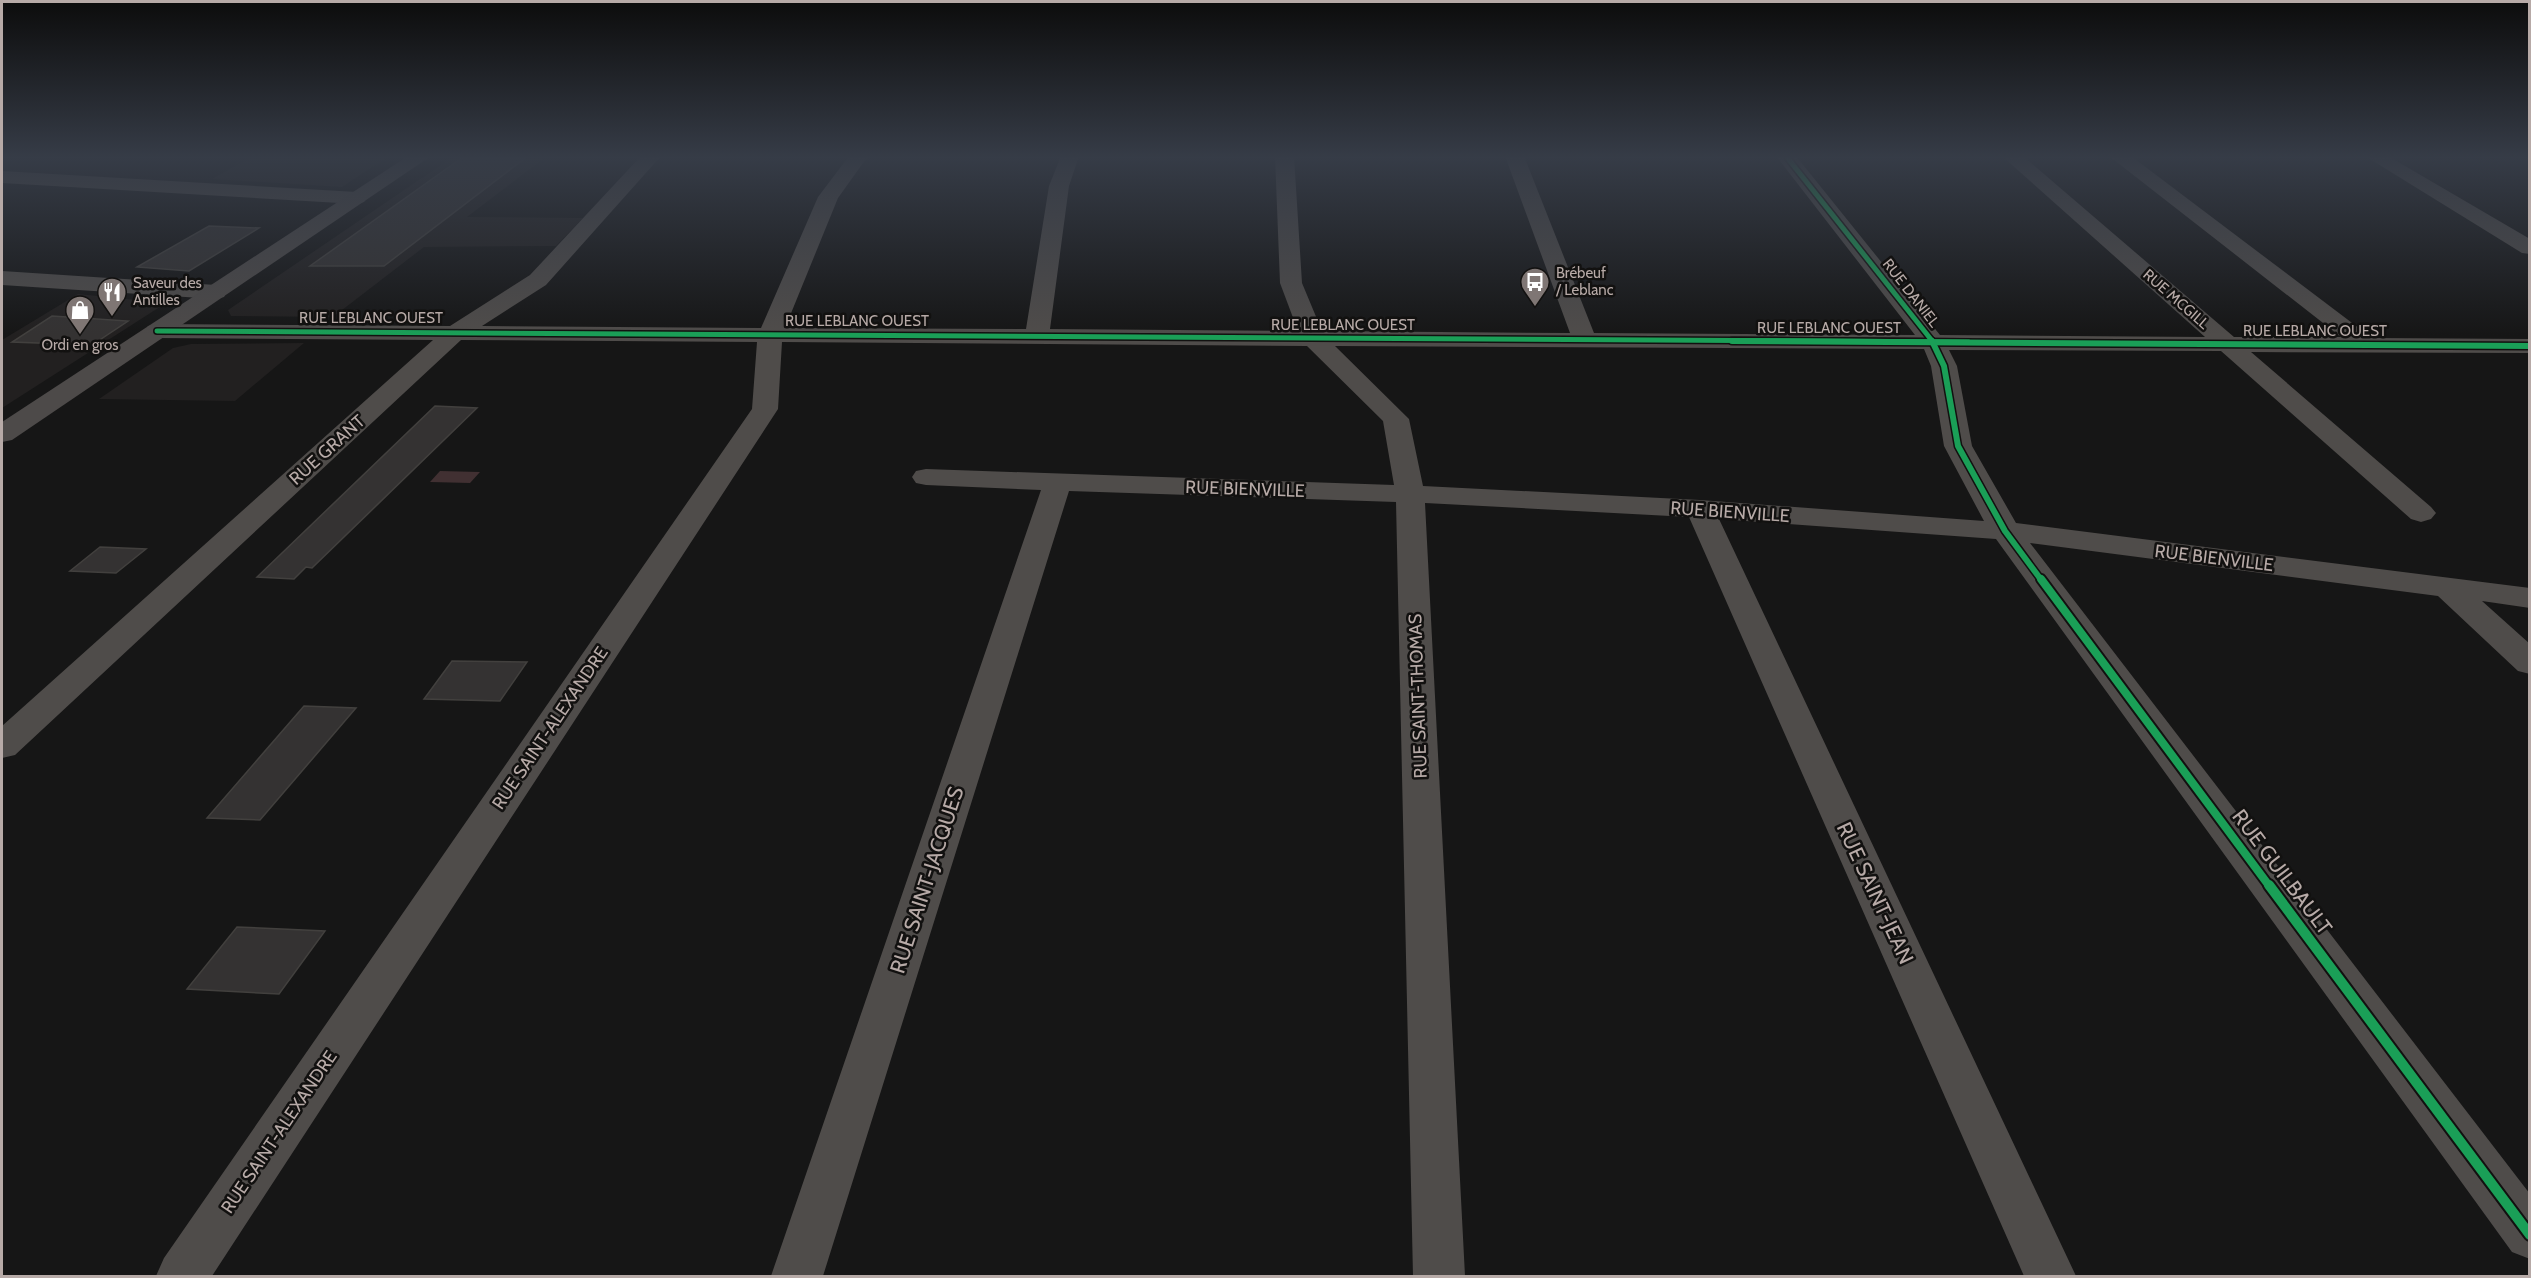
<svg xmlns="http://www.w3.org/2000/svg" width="2531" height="1278" font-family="Cabin,sans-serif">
<rect width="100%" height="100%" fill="#161616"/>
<g fill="#222020">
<path d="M253 156H389L342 187 212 179Z"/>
<path d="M454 156H547L467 217 583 218 556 246 424 247 333 317 231 316 228 310Z"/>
<path d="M78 294 166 303 2 408V340Z"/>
<path d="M304 343 235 401 99 399 173 348 191 344Z"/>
</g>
<path fill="#413032" d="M440 471 480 472 470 483 430 482Z"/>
<g fill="#343232" stroke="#42403e" stroke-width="1.5">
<path d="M463 157 524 159 384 266H310Z"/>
<path d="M209 226 259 228 189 271 137 267Z"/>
<path d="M52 316 128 321 92 345 12 342Z"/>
<path d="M435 406 477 408 312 568 306 567 294 579 257 577Z"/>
<path d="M100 547 146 549 116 573 70 571Z"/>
<path d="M452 661 527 662 500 701 424 699Z"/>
<path d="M304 706 356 708 260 820 207 818Z"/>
<path d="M237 927 325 931 279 994 187 989Z"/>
</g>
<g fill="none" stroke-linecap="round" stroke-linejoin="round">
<g fill="#4f4c4a" fill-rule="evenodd">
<path d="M641 156H661L546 285 482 326 761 328 818 197 849 156H868L838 198 785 328 1026 329 1049 186 1061 156H1079L1069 186 1050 329 1298 331 1280 283 1275 156H1294L1302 283 1322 331 1570 333 1505 156H1524L1594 333 1915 335 1776 156H1796L1940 335 2205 337 2002 156H2023L2234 337H2341L2109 156H2131L2372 338 2530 339V353L2251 352 2431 507 2436 513 2431 519 2421 522 2411 519 2221 351 1949 350 1957 366 1972 446 2016 523 2530 588V608L2482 601 2530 644V674L2518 671 2438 596 2030 543 2530 1194V1259L2512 1252 1996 539 1719 519 2076 1276H2024L1689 517 1425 503 1465 1276H1413L1396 502 1069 491 823 1276H771L1041 490 926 485 916 483 912 477 916 471 926 469 1394 485 1383 421 1307 346 782 342 778 409 212 1276H156L164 1258 752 409 757 342 461 340 15 755 2 758V726L433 340 157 338 148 336 145 331 148 326 157 324 450 326 530 275ZM1335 346 1924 349 1931 366 1944 446 1984 521 1700 500 1423 486 1409 419Z"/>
<path d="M2365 156H2388L2530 239V254L2522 253Z"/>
<path d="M2 171 357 192 364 194 367 198 364 202 357 204 2 183Z"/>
<path d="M2 271 216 285 224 287 227 292 224 297 216 299 2 285Z"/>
</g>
<path fill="#4d4a49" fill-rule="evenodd" d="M408 156H431L12 440 2 442V422Z"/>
<g stroke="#121110" stroke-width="8">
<g id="cycleway-far3">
<path d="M1786 156 1933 342"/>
<path d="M157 331 1969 342"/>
</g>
</g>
<g stroke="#121110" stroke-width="9">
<g id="cycleway-far2">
<path d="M1732 341 2530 346"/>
<path d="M1932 341 1944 366 1958 446 2005 531 2042 581"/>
</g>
</g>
<g stroke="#121110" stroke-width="12">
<path id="cycleway-far1" d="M2041 579 2270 887"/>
</g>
<g stroke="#121110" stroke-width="14">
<path id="cycleway" d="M2269 885 2530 1235"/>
</g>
<use href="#cycleway-far3" stroke="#1a9f57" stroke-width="5"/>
<use href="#cycleway-far2" stroke="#1a9f57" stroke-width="6"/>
<use href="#cycleway-far1" stroke="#1a9f57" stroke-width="8"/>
<use href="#cycleway" stroke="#1a9f57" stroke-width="10"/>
</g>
<linearGradient id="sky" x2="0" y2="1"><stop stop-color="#0c0c0c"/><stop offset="0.47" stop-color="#363c47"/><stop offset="1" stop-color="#363c47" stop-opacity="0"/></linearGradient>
<rect width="2531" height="335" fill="url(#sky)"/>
<defs>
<g id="bus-pin" transform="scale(1.5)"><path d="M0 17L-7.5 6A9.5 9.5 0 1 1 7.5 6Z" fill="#7f7674" stroke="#121110"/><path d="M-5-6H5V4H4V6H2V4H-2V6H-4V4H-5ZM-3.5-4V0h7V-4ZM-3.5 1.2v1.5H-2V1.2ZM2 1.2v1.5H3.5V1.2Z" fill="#fff"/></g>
<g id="restaurant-pin" transform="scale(1.5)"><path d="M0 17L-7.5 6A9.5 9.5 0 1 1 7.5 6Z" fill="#7f7674" stroke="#121110"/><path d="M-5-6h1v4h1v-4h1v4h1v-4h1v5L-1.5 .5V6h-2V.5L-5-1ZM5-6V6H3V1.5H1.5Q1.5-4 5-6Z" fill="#fff"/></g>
<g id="shop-pin" transform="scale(1.5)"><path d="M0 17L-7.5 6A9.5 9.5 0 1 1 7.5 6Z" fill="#7f7674" stroke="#121110"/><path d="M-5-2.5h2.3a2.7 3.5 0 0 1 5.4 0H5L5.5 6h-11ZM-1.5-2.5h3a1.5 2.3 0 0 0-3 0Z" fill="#fff"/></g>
</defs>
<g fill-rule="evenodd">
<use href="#bus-pin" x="1535" y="282"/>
<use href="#restaurant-pin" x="112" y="292"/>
<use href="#shop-pin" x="80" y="310"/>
</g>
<g text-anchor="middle" stroke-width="5" stroke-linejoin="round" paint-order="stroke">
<g font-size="15" fill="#b7aaa7" stroke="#121110" text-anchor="start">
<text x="1556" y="278">Brébeuf<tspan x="1556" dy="17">/ Leblanc</tspan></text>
<text x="133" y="288">Saveur des<tspan x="133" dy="17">Antilles</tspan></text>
<text x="80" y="350" text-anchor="middle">Ordi en gros</text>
</g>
<g font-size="15" fill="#b7aaa7" stroke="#121110">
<text transform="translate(1911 293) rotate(52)" y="5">RUE DANIEL</text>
<text transform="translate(2176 299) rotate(41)" y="5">RUE MCGILL</text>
<text x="371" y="323">RUE LEBLANC OUEST</text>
<text x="857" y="326">RUE LEBLANC OUEST</text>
<text x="1343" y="330">RUE LEBLANC OUEST</text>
<text x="1829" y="333">RUE LEBLANC OUEST</text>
<text x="2315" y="336">RUE LEBLANC OUEST</text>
</g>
<g font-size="18" fill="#b7aaa7" stroke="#121110">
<text transform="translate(327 450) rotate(-42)" y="6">RUE GRANT</text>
<text transform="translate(1245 489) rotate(2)" y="6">RUE BIENVILLE</text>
<text transform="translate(1730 512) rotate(4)" y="6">RUE BIENVILLE</text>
<text transform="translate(2214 558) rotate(7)" y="6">RUE BIENVILLE</text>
<text transform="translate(1418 696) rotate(-92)" y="6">RUE SAINT-THOMAS</text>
<text transform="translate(550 728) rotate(-56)" y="6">RUE SAINT-ALEXANDRE</text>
<text transform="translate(279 1132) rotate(-56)" y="6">RUE SAINT-ALEXANDRE</text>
</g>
<g font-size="21" fill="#b7aaa7" stroke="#121110">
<text transform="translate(2282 872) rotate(53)" y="7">RUE GUILBAULT</text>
<text transform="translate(927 880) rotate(-72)" y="7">RUE SAINT-JACQUES</text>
<text transform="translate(1875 893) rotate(65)" y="7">RUE SAINT-JEAN</text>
</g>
</g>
<rect width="2531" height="1278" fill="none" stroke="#b7aaa7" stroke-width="6"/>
</svg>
